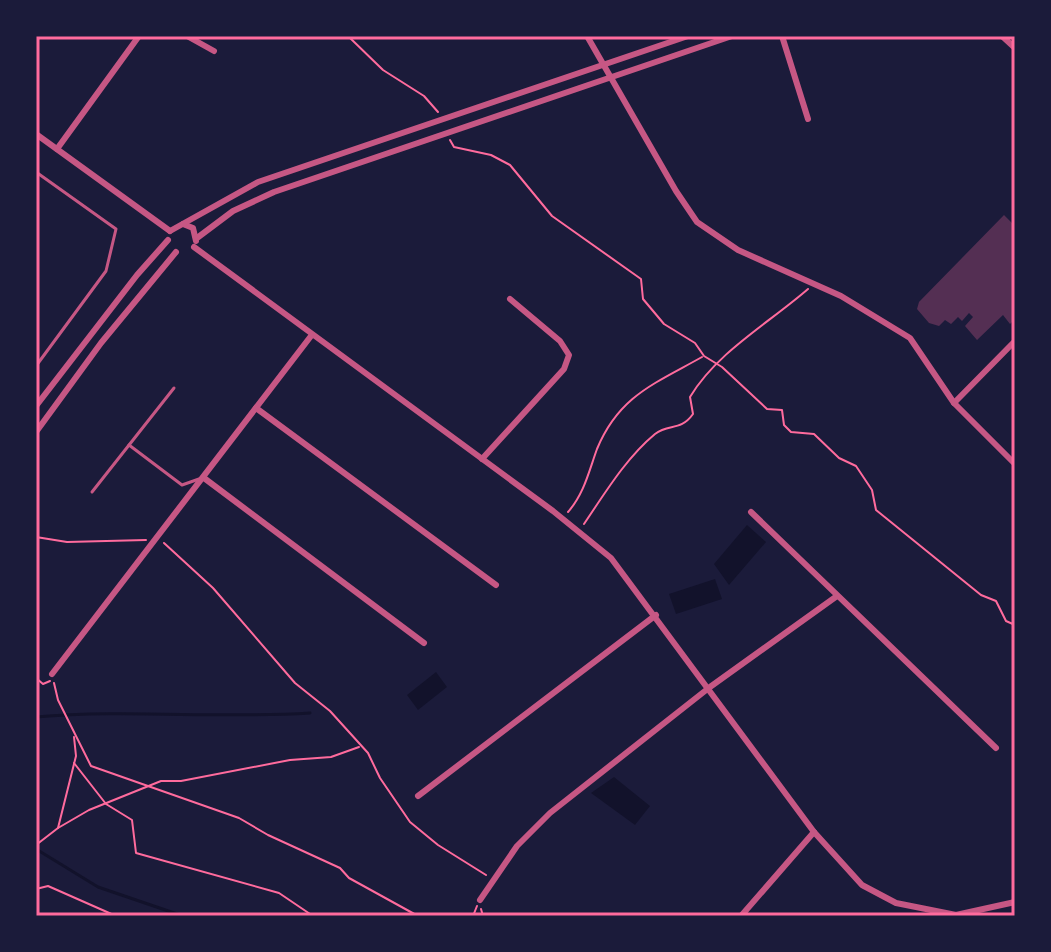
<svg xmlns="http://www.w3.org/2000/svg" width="1051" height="952" font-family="'Sofia Sans Condensed',sans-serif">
<rect width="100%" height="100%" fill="#1b1b3a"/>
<g fill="#12122b">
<path d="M747 525 766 542 729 585 714 564Z"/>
<path d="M715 579 722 599 676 614 669 594Z"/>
<path d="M436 672 447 687 418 710 407 695Z"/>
<path d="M614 777 650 806 635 825 591 793Z"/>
</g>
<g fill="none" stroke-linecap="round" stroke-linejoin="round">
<g stroke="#12122b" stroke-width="3">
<path d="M36 717C128 709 219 719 310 713"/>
<path d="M36 849 98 887 183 916"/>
</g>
</g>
<path fill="#542f53" d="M1004 215 1015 226V319L1010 324 1003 315 977 340 965 326 973 317 969 313 962 321 958 317 951 324 945 320 939 326 929 323 917 309 919 302Z"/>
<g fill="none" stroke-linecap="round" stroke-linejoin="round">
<g stroke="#ff6b9d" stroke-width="2">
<path d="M348 36 383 70 424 96 438 112"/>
<path d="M450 140 454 147 491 155 510 165 552 216 641 279 643 299 664 324 695 343 704 356 722 367 767 409 782 410 784 425 791 432 814 434 839 458 856 466 872 490 876 510 981 595 996 601 1006 621 1015 625"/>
<path d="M568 512C584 494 589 471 597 449 619 396 654 384 702 357"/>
<path d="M584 524C605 493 626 458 655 434 669 423 680 432 693 414L690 397C717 352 769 323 808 289"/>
<path d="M36 537 67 542 146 540"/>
<path d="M164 543 213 588 295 683 330 711 368 753 380 778 410 822 438 845 486 875"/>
<path d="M36 678 43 684 50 681"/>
<path d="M54 683 58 700 91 766 239 818 268 835 340 868 349 878 418 916"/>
<path d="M74 763 106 804 132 820 136 853 279 893 313 916"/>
<path d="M58 828 89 810 161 781H181L290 760 331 757 359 747"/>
<path d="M36 845 58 828 76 756 74 737"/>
<path d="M36 889 48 886 116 916"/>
<path d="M481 909 483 916"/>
<path d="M473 916 477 906"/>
</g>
<g stroke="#c65784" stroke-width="3">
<path d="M36 172 116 229 106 271 36 366"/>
<path d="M129 445 182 485 199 479"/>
<path d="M92 492 174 388"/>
</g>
<g stroke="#c65784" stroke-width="6">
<path d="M187 36 214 51"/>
<path d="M587 36 676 191 697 222 738 250 841 296 910 338 954 403 1015 464"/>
<path d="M782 36 808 119"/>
<path d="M1002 36 1015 48"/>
<path d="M36 134 170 231"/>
<path d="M57 149 139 36"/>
<path d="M183 224 193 228 196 241"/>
<path d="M170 231 258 182 688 36"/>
<path d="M197 238 233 211 274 192 732 36"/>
<path d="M194 247 553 511 611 558 814 832 862 885 896 903 956 915 1015 902"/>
<path d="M954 403 1015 341"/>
<path d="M36 406 137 275 168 240"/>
<path d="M256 408 496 585"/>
<path d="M36 432 101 343 176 252"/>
<path d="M482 459 564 369 569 355 560 341 510 299"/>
<path d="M204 478 424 643"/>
<path d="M751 512 996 748"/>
<path d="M52 674 311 336"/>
<path d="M418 796 656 615"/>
<path d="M480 900 517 846 550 813 710 687 837 596"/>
<path d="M741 916 814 832"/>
</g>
</g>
<rect width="1051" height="952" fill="none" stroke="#1b1b3a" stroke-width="76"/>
<rect x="38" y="38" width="975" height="876" fill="none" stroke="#ff6b9d" stroke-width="3"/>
</svg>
